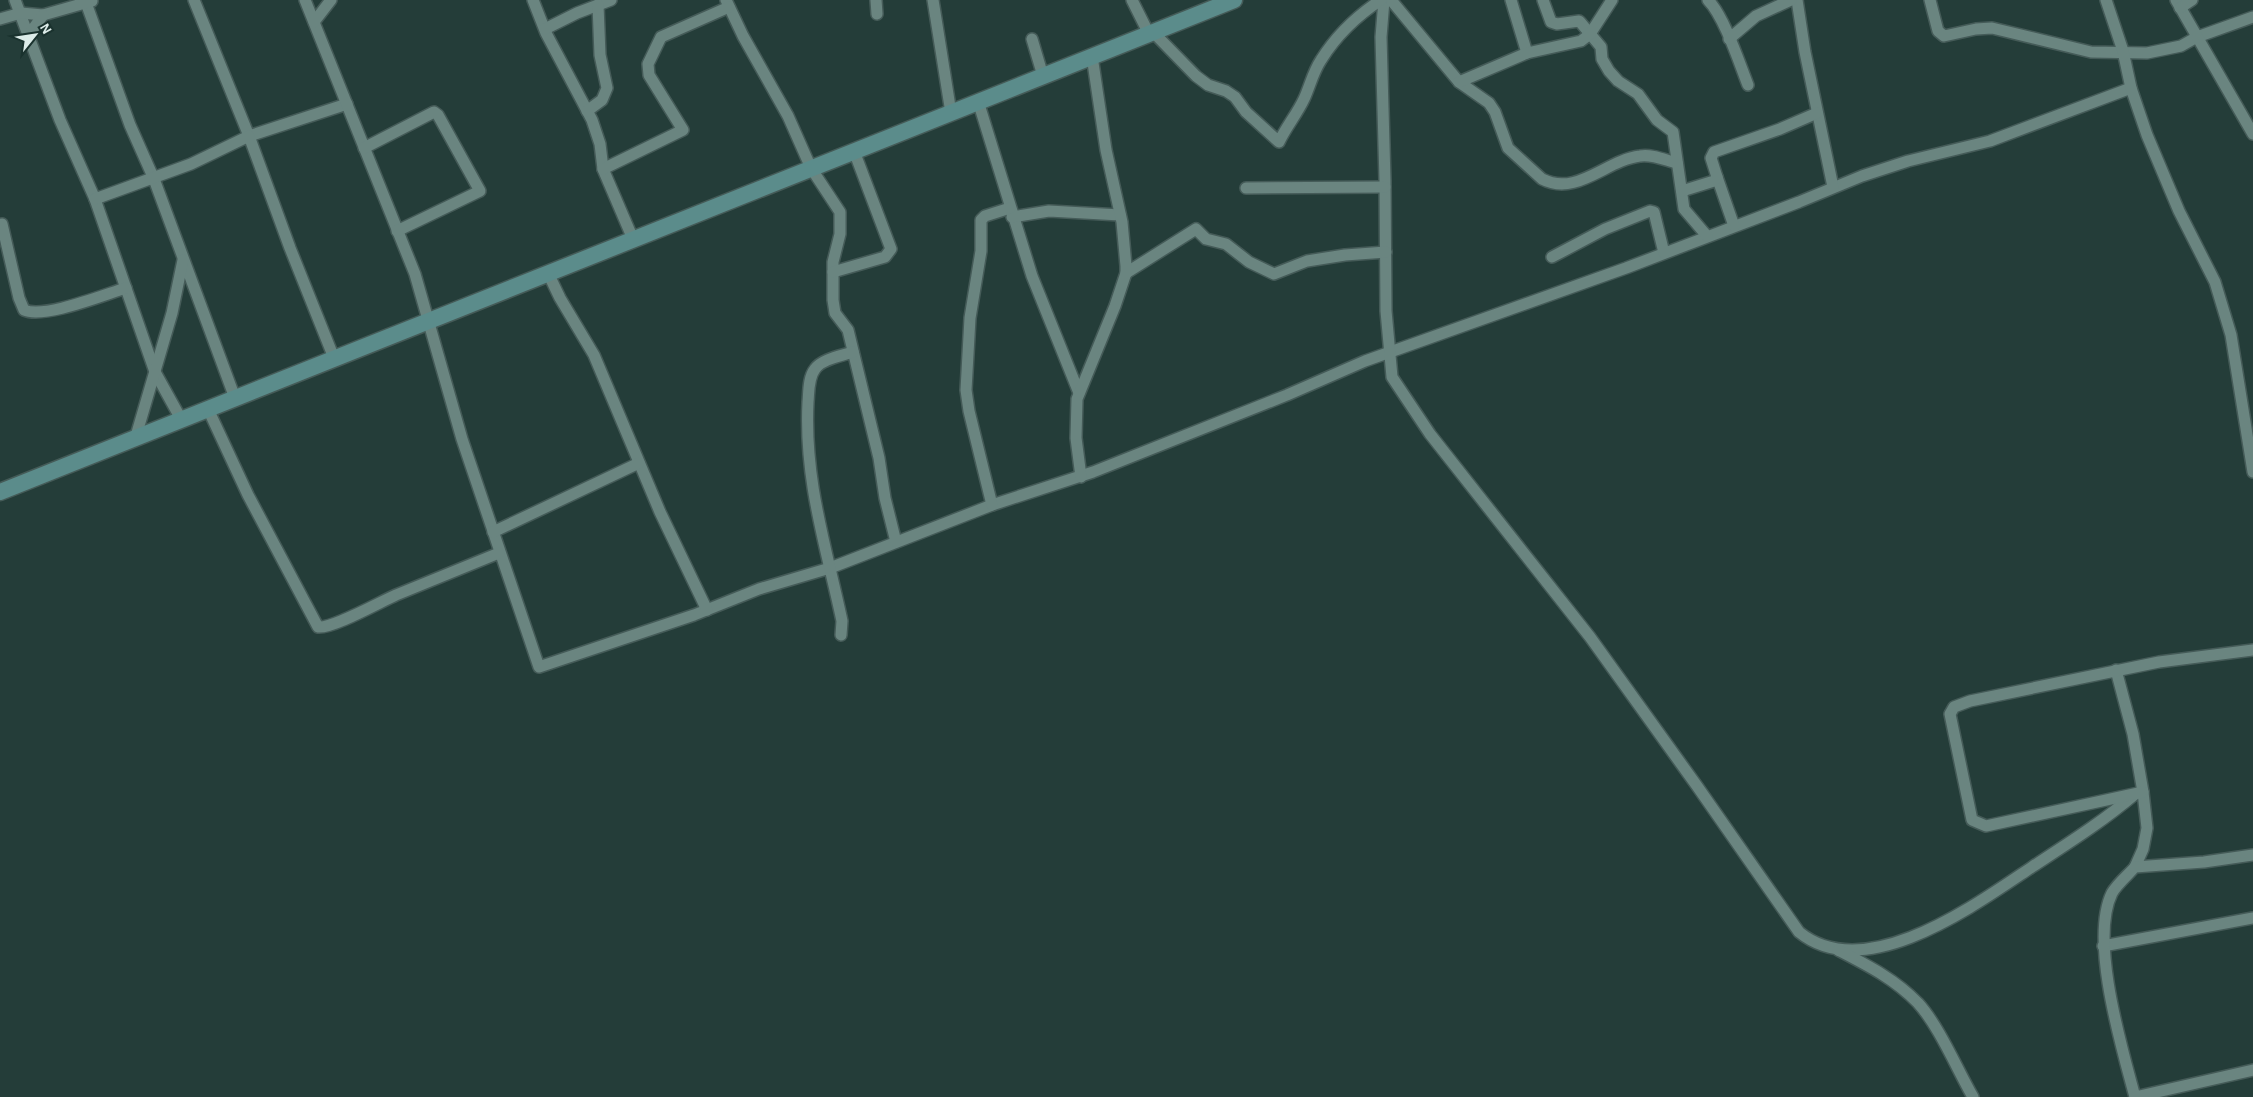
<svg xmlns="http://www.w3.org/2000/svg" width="2253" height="1097" font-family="'Alegreya Sans',sans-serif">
<rect width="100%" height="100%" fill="#243d39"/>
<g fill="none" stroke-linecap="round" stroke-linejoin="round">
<g stroke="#455b58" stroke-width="14">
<g id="street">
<path d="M15 0 60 120 95 199 155 372 181 419"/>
<path d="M85 0 130 125 154 179 235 398"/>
<path d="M194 0 249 136 347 104"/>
<path d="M305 0 415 274 462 439 539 667 694 615 759 589 830 568 992 505 1093 472 1287 395 1365 361 1626 268 1799 202 1862 176 1908 161 1990 141 2131 88"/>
<path d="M533 0 546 33 592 120 600 144 603 169 633 239"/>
<path d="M726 0 743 36 788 116 811 168 840 212V234L833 262V300L835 313 848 330 879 458 885 498 896 542"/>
<path d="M876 0 877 14"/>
<path d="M933 0 951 113"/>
<path d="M1132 0 1149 34"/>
<path d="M1384 0 1381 37 1385 181 1386 311 1392 377 1430 434 1590 637 1697 786 1799 932C1865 986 1975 905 2032 867 2067 844 2102 822 2134 795"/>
<path d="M1391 0 1459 82 1489 103 1495 112 1508 148 1542 179C1577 197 1606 160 1640 156 1652 154 1665 160 1677 163"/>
<path d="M1511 0 1527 53"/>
<path d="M1543 0 1551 22 1557 24 1579 21 1581 23 1601 47 1602 59 1609 71 1618 81 1638 94 1657 120 1673 132 1684 209 1707 236"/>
<path d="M1708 0C1724 16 1739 62 1748 85"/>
<path d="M1797 0 1805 52 1833 187"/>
<path d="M1930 0 1938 31 1944 36 1976 29 1992 28 2091 52 2147 53 2181 46 2197 37 2253 17"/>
<path d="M2106 0 2123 51 2131 88 2147 135 2179 211 2215 282 2231 335 2253 472"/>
<path d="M2176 0 2253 134"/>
<path d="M2180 8 2192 0"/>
<path d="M0 19 21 13 43 15 92 1"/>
<path d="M314 22 331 0"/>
<path d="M545 29 577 13 611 0"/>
<path d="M1153 32 1196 76 1208 85 1226 91 1235 97 1246 112 1279 142C1286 127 1297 114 1304 99 1310 86 1313 72 1321 60 1336 36 1358 15 1381 0"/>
<path d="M28 36 43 15"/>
<path d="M1032 39 1043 76"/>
<path d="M1729 39 1756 16 1791 0"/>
<path d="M1459 82 1527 53 1581 41 1590 34 1612 0"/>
<path d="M978 101 1032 276 1079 393"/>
<path d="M587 111 602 100 607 88 600 55 598 5"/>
<path d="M364 148 434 112 438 115 480 191 397 231"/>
<path d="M603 169 683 130 649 75 648 64 661 37 729 7"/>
<path d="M1717 177 1734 226"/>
<path d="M1246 188 1385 187"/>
<path d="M1682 191 1714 181 1717 177 1711 158 1714 152 1780 129 1817 113"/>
<path d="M95 199 191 164 249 136 290 248 334 358"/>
<path d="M1012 217 1049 211 1120 215"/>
<path d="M2 224 19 298 24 310C44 319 103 295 126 288"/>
<path d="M1552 257 1605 229 1650 211 1654 212 1664 253"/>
<path d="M833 272 885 257 891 249 854 151"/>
<path d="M548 273 560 298 594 355 660 512 707 610"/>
<path d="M1126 273 1196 229 1206 239 1226 244 1249 262 1274 274 1307 261 1345 255 1386 252"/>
<path d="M208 409 248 495 318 627C332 629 380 602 396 595 430 581 465 567 499 553"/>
<path d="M136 436 172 313 183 260"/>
<path d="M1081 477 1076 438 1077 399 1115 306 1126 273V266L1122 222 1106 150 1092 56"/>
<path d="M992 505 969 411 966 390 970 318 981 251V220L985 216 1010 208"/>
<path d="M493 532 639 463"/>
<path d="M841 635 842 621C826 546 804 480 808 402 809 392 808 378 815 369 822 359 841 356 853 352"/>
<path d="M2116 670 2133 734 2143 792 2147 828 2143 849 2135 867"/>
<path d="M2143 792 1986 826 1972 820 1950 714 1954 707 1970 701 2159 662 2253 650"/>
<path d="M2103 946 2253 918"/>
<path d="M1838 950C1867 965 1895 979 1918 1003 1939 1026 1957 1069 1973 1097"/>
<path d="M2135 1097C2122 1048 2089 940 2112 893 2117 884 2128 875 2135 867L2204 862 2253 855"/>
<path d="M2135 1097 2253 1070"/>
</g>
</g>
<g stroke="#455b58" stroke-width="19">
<path id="secondary" d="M0 492 1234 0"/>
</g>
<use href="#street" stroke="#6a8580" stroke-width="11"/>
<use href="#secondary" stroke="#5b8c8b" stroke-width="16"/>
</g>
<g transform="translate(35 35) rotate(60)" stroke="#1a322e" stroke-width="4" paint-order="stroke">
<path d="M0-4L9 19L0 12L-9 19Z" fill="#ddece9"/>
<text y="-8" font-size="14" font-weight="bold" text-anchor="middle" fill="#ddece9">N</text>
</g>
</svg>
